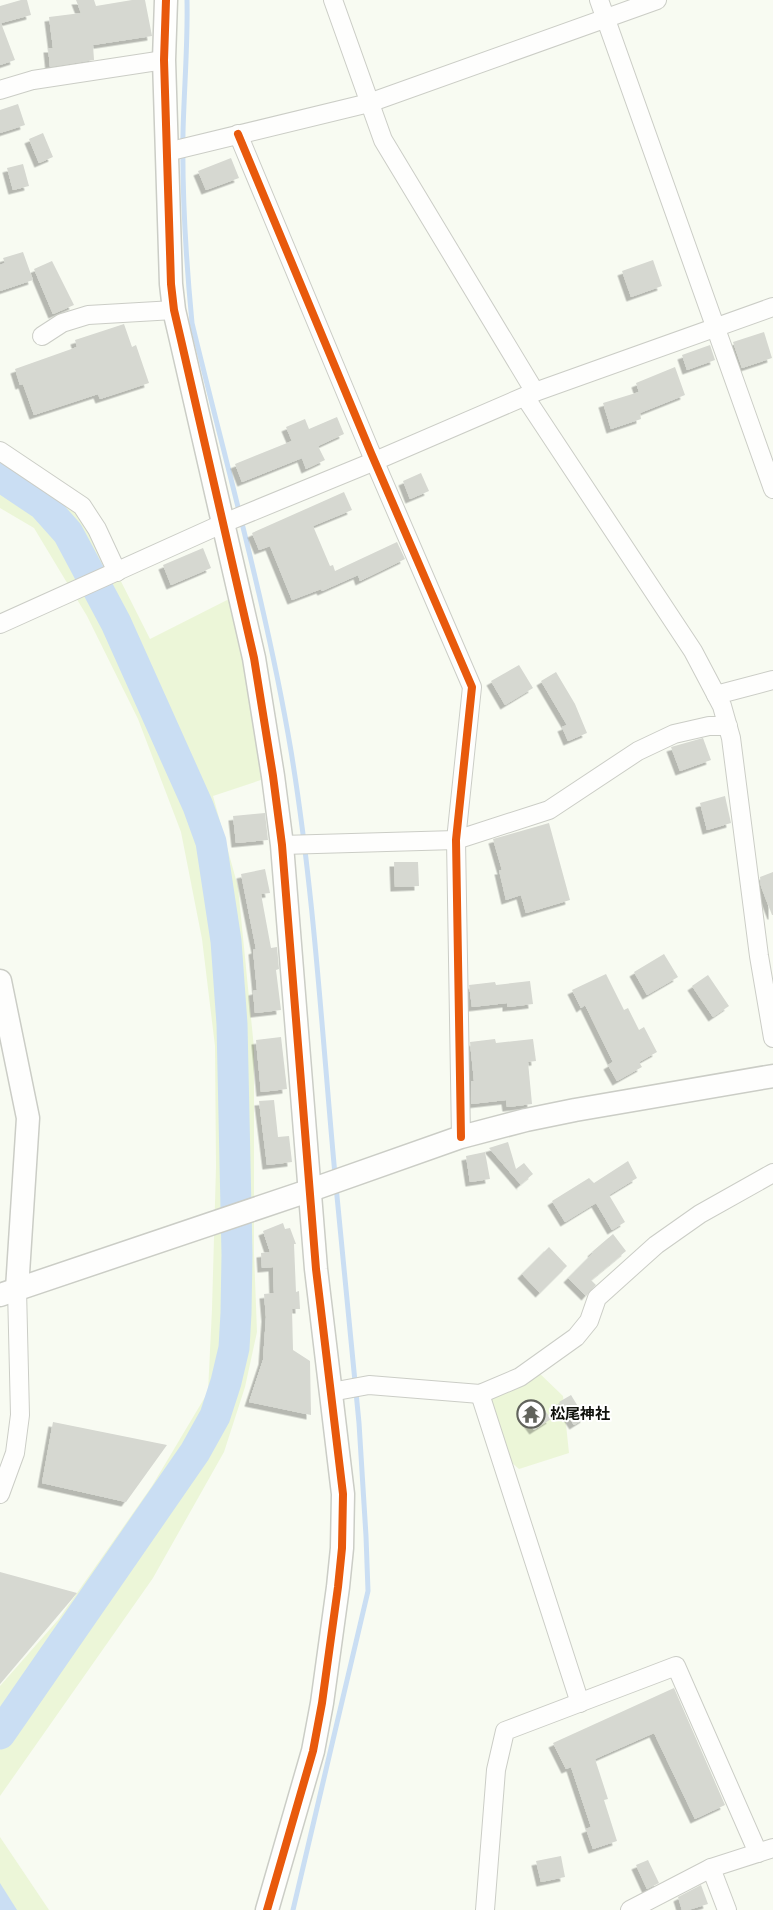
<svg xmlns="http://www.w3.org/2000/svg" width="773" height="1910" font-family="Rubik,'Noto Sans JP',sans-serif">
<defs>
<filter id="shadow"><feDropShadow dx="-4.5" dy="4.5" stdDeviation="0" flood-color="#0004"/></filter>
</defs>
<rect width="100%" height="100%" fill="#f8fbf2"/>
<g fill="#ecf6d8">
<path d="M0 451 86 512 150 639 237 595 273 776 213 796 238 887 254 1048V1253L257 1332 245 1387 224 1452 153 1578 0 1796V1686L58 1620 77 1593 152 1486 208 1392 212 1309 216 1167 215 1046 202 939 181 832 138 719 87 616 34 528 0 508Z"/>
<path d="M534 1368 563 1396 569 1453 519 1469 498 1451 480 1394Z"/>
<path d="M0 1837 49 1910H0Z"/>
</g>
<path fill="#cadef3" d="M0 1883 17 1910H0Z"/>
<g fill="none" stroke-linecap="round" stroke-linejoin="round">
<g stroke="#cadef3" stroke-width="5">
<path d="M187 0C188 44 184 89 183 133 182 196 186 260 192 323 226 464 267 608 291 751 314 891 322 1034 335 1175"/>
<path d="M293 1910 368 1591 366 1536 359 1423 336 1186"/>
</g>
<path stroke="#cadef3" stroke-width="31" d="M0 476 43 505 68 533 116 623 198 806 211 842 226 941 232 1024 237 1255 236 1313 234 1348 226 1382 215 1416 195 1452 0 1734"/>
</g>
<g fill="#d6d8d1" filter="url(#shadow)">
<path d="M21 0H27L31 15 1 23 15 60 0 65V6Z"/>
<path d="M76 0H94L96 6 132 0H145L152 36 93 45 94 60 50 67 48 48H53L49 17 81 13Z"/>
<path d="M18 104 25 125 0 133V110Z"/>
<path d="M43 133 53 157 39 163 29 139Z"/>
<path d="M231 158 239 178 206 190 198 171Z"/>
<path d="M23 164 29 186 13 190 7 168Z"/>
<path d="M23 252 33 280 0 291V265L5 263 3 258Z"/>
<path d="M653 260 662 286 631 297 622 271Z"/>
<path d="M52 261 74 305 53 314 34 269Z"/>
<path d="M124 324 132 347 136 345 149 383 100 399 98 394 34 415 23 384 20 385 15 369 77 347 75 340Z"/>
<path d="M764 332 772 358 742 368 733 342Z"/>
<path d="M710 345 715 360 687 370 682 355Z"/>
<path d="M675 367 685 395 640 413 641 419 611 429 603 403 639 392 636 383Z"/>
<path d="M337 417 344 434 318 446 325 460 306 469 302 458 242 482 235 464 292 441 286 427 305 419 309 429Z"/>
<path d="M421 473 429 491 410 499 403 481Z"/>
<path d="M344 492 352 510 313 526 330 566 333 565 335 571 397 542 405 559 360 581 358 575 322 591 321 589 292 600 270 546 259 550 252 533Z"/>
<path d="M203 548 211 568 171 585 163 565Z"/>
<path d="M519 665 533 688 505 705 491 681Z"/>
<path d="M556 672 575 704 587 733 568 741 562 727 567 725 541 681Z"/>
<path d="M703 738 711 760 680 771 671 747Z"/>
<path d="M725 796 731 823 707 830 700 803Z"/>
<path d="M265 813 268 840 236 843 233 816Z"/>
<path d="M549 823 570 900 526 913 521 895 506 900 499 870H502L493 839Z"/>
<path d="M394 862H418L419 886 395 887Z"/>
<path d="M265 869 270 893 261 894 271 948 277 947 279 969 276 970 281 1010 255 1013 253 991 257 990 253 950 256 949 241 874Z"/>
<path d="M773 872V915H772L761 886 760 877Z"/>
<path d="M664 954 678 977 647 995 634 972Z"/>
<path d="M606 974 624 1010 628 1008 639 1030 644 1027 657 1052 639 1062 642 1067 617 1081 608 1065 613 1062 585 1005 581 1008 572 990Z"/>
<path d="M708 975 729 1006 713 1017 692 986Z"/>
<path d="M530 981 533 1004 507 1007V1003L472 1007 469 985 495 982 496 985Z"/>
<path d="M281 1037 287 1089 261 1092 256 1040Z"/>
<path d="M495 1039 496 1043 533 1039 536 1061 528 1062 532 1104 507 1107 506 1100 471 1104V1081H474L470 1042Z"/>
<path d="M274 1100 278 1137 289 1136 292 1162 267 1165 259 1101Z"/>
<path d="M508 1142 516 1169 524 1163 533 1174 521 1184 522 1186 489 1148Z"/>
<path d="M485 1152 490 1179 470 1182 466 1156Z"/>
<path d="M628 1161 637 1178 609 1195 625 1222 612 1230 596 1203 565 1222 552 1201 589 1178 594 1183Z"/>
<path d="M283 1223 285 1229 290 1228 296 1244H294L296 1292 299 1291 300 1309H292L293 1350 310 1361 311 1415 249 1402 263 1360 266 1317 264 1294 274 1293 273 1267 262 1268 261 1253 270 1252 263 1231Z"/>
<path d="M613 1234 626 1251 591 1280 596 1285 586 1296 568 1278 593 1253 592 1252Z"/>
<path d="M549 1247 567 1266 540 1293 522 1274Z"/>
<path d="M571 1395 585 1418 574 1425 559 1402Z"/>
<path d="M539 1402 551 1419 534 1430 522 1414Z"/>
<path d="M53 1422 167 1445 126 1502 42 1483Z"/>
<path d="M0 1572 77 1593 0 1684Z"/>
<path d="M674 1688 725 1805 695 1819 654 1733 595 1759 608 1799 604 1800 617 1841 593 1849 586 1829 591 1827 571 1767 566 1769 553 1743Z"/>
<path d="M561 1856 565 1877 541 1882 536 1861Z"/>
<path d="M648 1860 659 1883 647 1889 636 1865Z"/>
<path d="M701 1885 708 1904 688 1910H682L678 1897Z"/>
</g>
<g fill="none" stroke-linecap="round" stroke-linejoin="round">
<g stroke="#cbcdc6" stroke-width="20">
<g id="minor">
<path d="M333 0 383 140 535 392"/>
<path d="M599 0 773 489"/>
<path d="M0 90 33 80 164 60"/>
<path d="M238 134 371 453 472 687 456 840 461 1137"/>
<path d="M167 152 369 103 657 0"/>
<path d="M42 336 62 323 88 315 174 310"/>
<path d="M525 397 693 651 722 706 731 738 759 956 773 1038"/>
<path d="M0 451 82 506 97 529 117 572"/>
<path d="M0 624 224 523 375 461 535 392 773 307"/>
<path d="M716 695 773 680"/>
<path d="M282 845 456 840 549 810 638 751 674 734 709 726H728"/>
<path d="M331 1392 369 1385 480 1394 520 1377 576 1337 589 1321 597 1298 656 1245 700 1214 773 1173"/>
<path d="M480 1394 580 1703"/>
<path d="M0 1494 15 1453 20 1415 17 1289"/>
<path d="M711 1868 727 1910"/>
<path d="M485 1910 496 1770 505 1731 676 1666 758 1853"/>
<path d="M630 1910 711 1868 773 1848"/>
</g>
</g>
<g stroke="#cbcdc6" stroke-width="25">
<g id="tertiary">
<path d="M166 0 164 60 171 284 174 310 181 340 254 658 273 776 282 845 316 1269 343 1494 342 1548 338 1587 322 1703 313 1751 267 1910"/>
<path d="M0 981 28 1118 17 1289"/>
<path d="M0 1295 308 1191 461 1137 526 1120 575 1110 773 1076"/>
</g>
</g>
<use href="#minor" stroke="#fefefd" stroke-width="18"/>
<use href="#tertiary" stroke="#fefefd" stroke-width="22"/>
<g stroke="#fff" stroke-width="11">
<g id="cycleway">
<path d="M166 0 164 60 171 284 174 310 181 340 254 658 273 776 282 845 316 1269 343 1494 342 1548 338 1587 322 1703 313 1751 267 1910"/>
<path d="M238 134 371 453 472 687 456 840 461 1137"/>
</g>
</g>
<use href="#cycleway" stroke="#e8590c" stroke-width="8"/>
</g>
<defs>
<g id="temple-ring" transform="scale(1.4375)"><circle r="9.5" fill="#fff" stroke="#61635c" stroke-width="1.5"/><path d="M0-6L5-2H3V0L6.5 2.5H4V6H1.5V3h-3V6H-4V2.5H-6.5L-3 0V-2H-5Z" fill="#61635c"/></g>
</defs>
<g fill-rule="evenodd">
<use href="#temple-ring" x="531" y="1414"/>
</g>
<g text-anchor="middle" stroke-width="4" stroke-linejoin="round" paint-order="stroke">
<g font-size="15" font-weight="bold" fill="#0f110b" stroke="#fff" text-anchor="start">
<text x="550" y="1419">松尾神社</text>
</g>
</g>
</svg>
